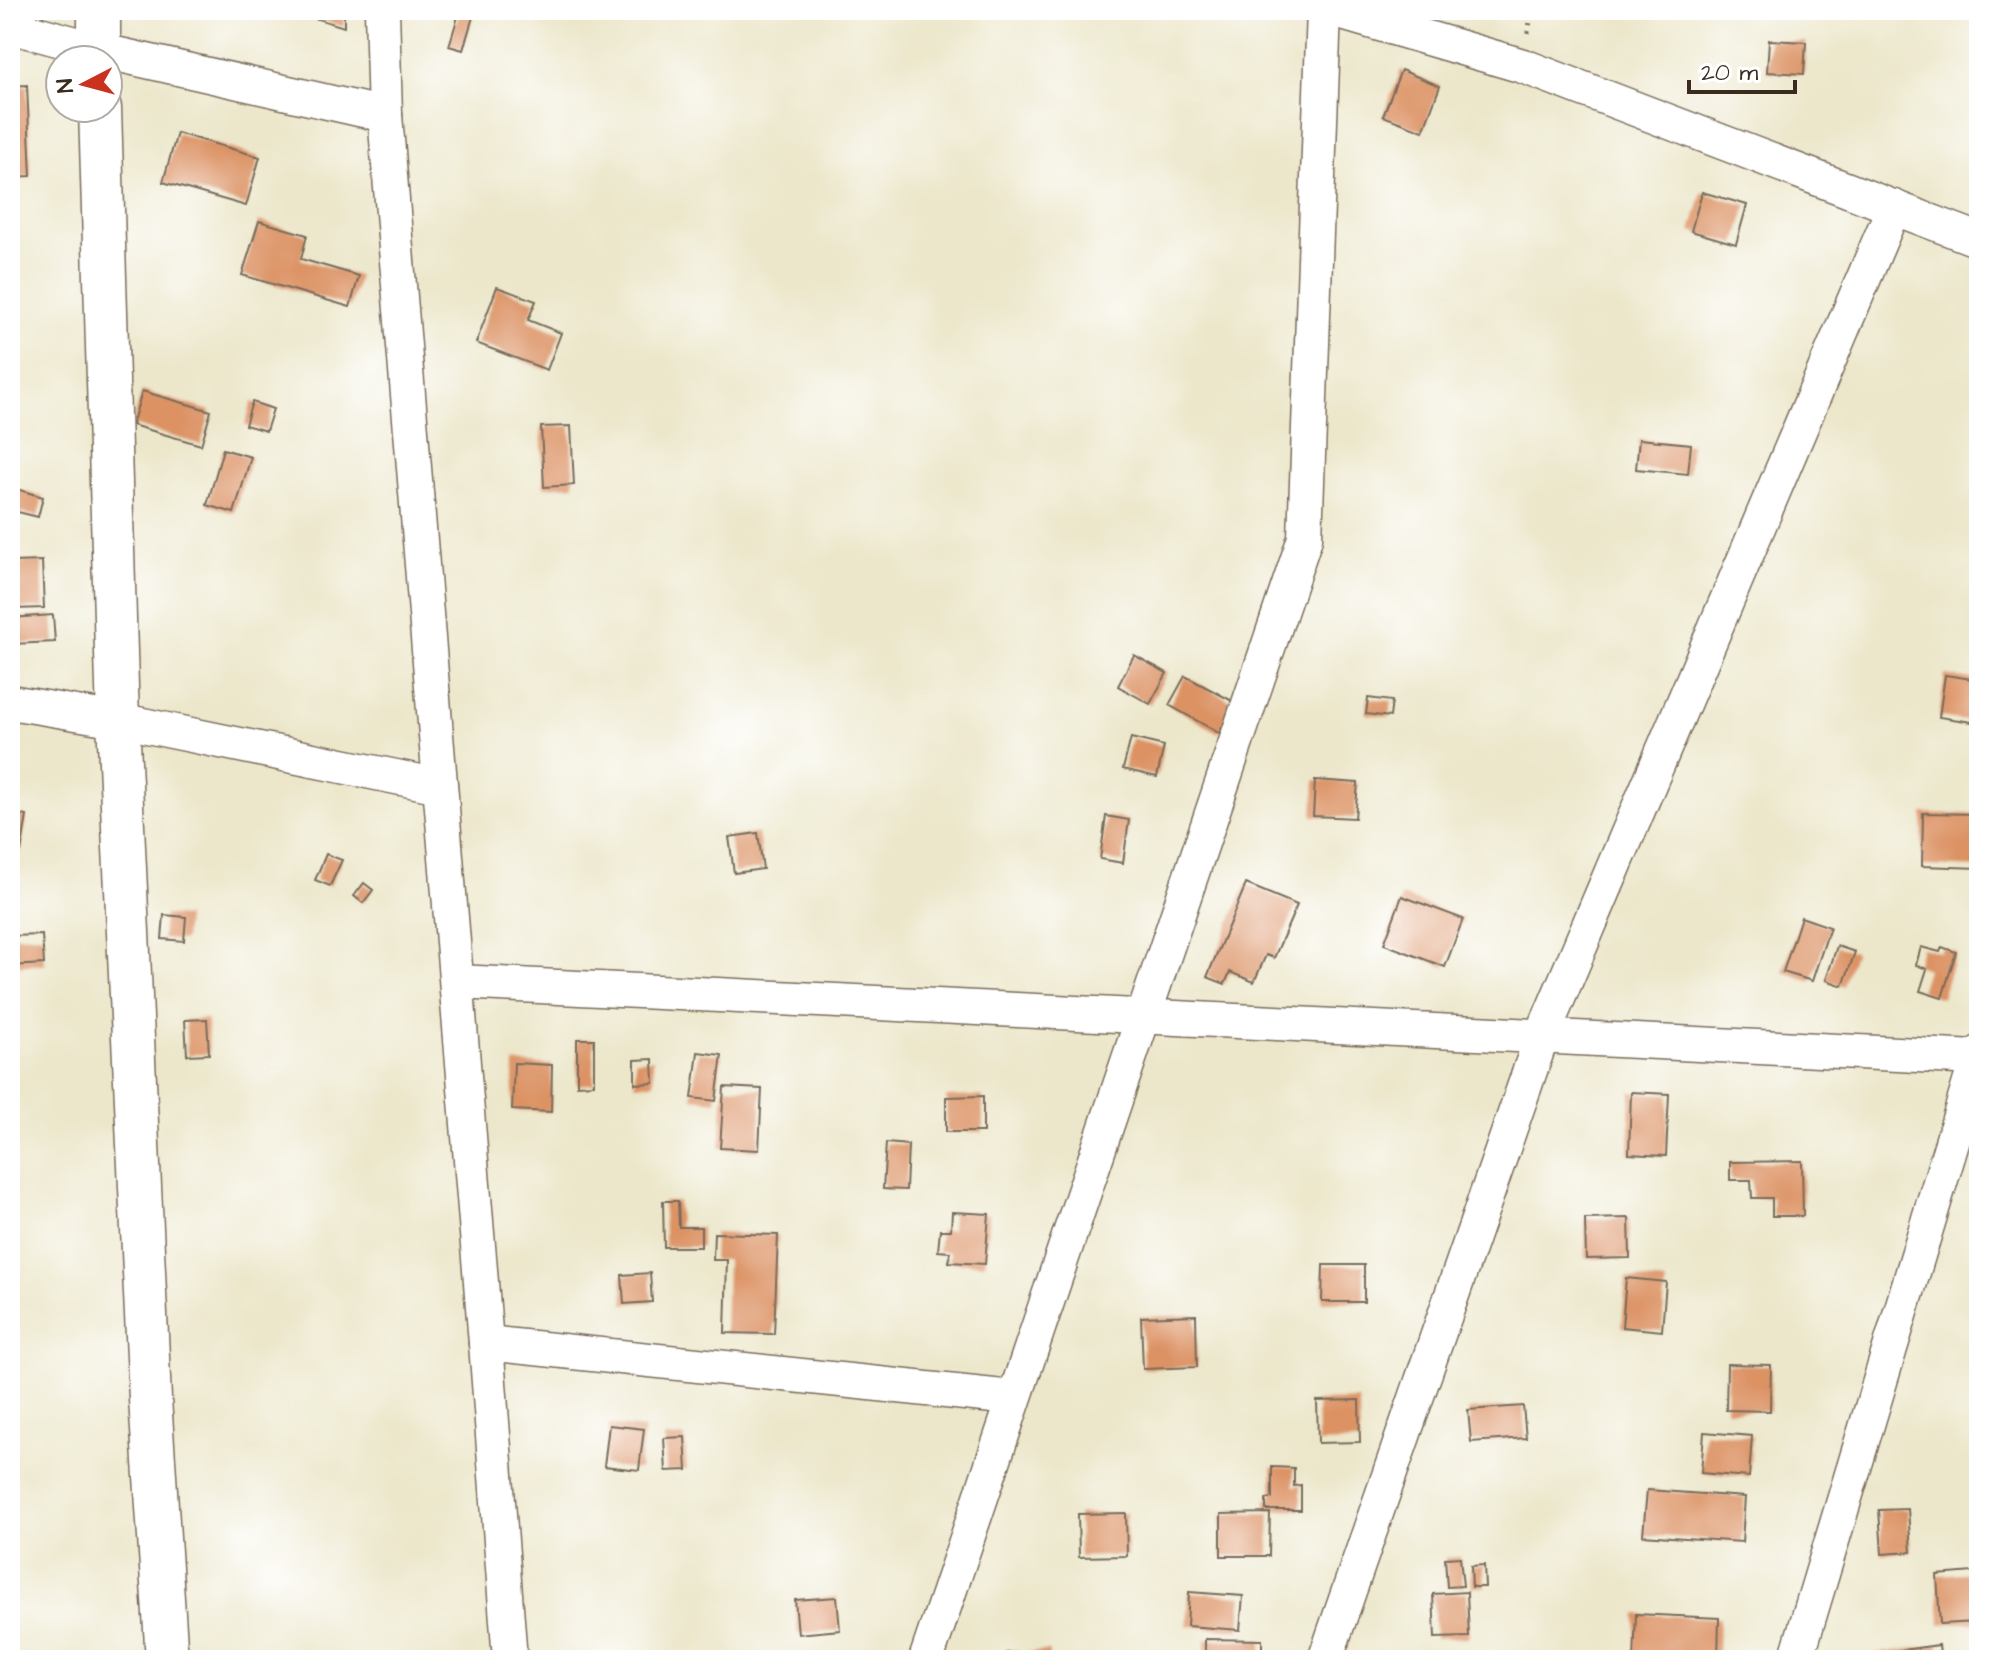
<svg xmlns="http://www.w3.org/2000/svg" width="1989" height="1670" font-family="'Architects Daughter',sans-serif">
<rect width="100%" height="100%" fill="#fff"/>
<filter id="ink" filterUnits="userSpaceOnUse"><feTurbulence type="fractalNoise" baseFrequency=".0125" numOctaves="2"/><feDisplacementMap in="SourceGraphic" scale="16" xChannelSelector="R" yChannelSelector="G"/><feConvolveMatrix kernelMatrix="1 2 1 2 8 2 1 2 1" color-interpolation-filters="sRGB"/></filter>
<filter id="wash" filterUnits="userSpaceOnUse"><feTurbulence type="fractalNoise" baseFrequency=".006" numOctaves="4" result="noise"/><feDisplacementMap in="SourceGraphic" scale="32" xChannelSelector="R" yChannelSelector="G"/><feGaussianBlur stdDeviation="1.8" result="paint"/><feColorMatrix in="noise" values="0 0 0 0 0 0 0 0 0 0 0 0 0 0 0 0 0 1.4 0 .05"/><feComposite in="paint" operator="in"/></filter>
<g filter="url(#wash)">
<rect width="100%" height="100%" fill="#ece7cb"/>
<g id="blocks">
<g fill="#dc9263">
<path d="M291 10H344V27L291 11Z"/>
<path d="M460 10H475L463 50 449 46Z"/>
<path d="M1769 40 1806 42 1804 74 1767 72Z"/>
<path d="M1401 70 1440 86 1423 131 1383 116Z"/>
<path d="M27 85 31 176 10 177V86Z"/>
<path d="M177 133 260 157 246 206 163 182Z"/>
<path d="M1702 192 1747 205 1736 244 1691 231Z"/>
<path d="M259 221 307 235 301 259 359 276 350 307 242 275Z"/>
<path d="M497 287 536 301 528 320 561 333 547 370 476 343Z"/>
<path d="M142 391 211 411 201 445 132 425Z"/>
<path d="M252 402 273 409 266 431 245 425Z"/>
<path d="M571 426 574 485 544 487 541 427Z"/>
<path d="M1639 439 1691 444 1688 474 1636 469Z"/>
<path d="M223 449 251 457 234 513 207 505Z"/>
<path d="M13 488 43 497 38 517 10 510Z"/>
<path d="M42 561 44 608 14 609 12 562Z"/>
<path d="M53 615 55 642 12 644 10 618Z"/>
<path d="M1134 655 1167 673 1150 704 1118 686Z"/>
<path d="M1945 675 1979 680V723L1939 717Z"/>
<path d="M1185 676 1236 703 1219 733 1169 705Z"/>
<path d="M1368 698 1392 701 1390 717 1366 714Z"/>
<path d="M1131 738 1164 746 1157 777 1123 769Z"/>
<path d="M1315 780 1358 783 1355 818 1313 816Z"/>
<path d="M10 813 27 816 21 852 10 851Z"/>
<path d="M1923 813 1979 814V868L1922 866Z"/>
<path d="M1106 816 1129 820 1123 863 1100 859Z"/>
<path d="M758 833 763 869 734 873 729 837Z"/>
<path d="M326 854 342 860 330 886 315 880Z"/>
<path d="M364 883 373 890 363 903 354 896Z"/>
<path d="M1246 884 1297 905 1274 958 1266 955 1254 982 1230 972 1225 984 1207 977Z"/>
<path d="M1402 896 1463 919 1445 967 1384 944Z"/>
<path d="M164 915 186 917 184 941 162 939Z"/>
<path d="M1801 917 1830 927 1812 981 1783 972Z"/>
<path d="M42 935 44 964 10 966V936Z"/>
<path d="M1837 946 1855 952 1843 986 1826 980Z"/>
<path d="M1921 947 1940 952 1942 947 1956 952 1942 998 1920 991 1927 969 1916 965Z"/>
<path d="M207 1019 209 1054 187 1055 185 1020Z"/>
<path d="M577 1039H594V1084L577 1085Z"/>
<path d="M698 1052 722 1055 716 1101 692 1098Z"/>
<path d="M653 1059 654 1083 635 1084V1060Z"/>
<path d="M514 1063 552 1065 551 1112 512 1110Z"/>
<path d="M724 1087 762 1089 759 1150 720 1148Z"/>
<path d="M1631 1092 1669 1094 1666 1156 1629 1154Z"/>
<path d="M983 1096V1132H946V1097Z"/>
<path d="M886 1143 908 1145 906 1190 883 1189Z"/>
<path d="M1802 1161 1803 1216H1772V1198H1752L1751 1180H1730V1162Z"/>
<path d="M663 1201H678L679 1227H701V1247H664Z"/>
<path d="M952 1212 989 1214 985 1264 949 1262 950 1252 938 1251 940 1230H951Z"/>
<path d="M1629 1218 1630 1258 1586 1259 1585 1219Z"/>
<path d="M714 1233 778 1235 774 1334 725 1333 727 1260H713Z"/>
<path d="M1323 1265H1364V1302H1322Z"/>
<path d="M650 1273 652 1302 624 1304 622 1275Z"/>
<path d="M1626 1278 1666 1282 1662 1331 1622 1327Z"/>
<path d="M1196 1315 1197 1367 1143 1369 1141 1317Z"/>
<path d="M1727 1364 1771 1365 1770 1411 1726 1410Z"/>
<path d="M1359 1400 1360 1442 1318 1443 1317 1401Z"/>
<path d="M1523 1406 1526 1438 1471 1442 1468 1410Z"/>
<path d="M609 1425 644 1429 639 1470 604 1466Z"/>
<path d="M1704 1432 1752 1436 1749 1477 1701 1473Z"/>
<path d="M685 1437 687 1470 666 1471 664 1438Z"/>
<path d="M1272 1467 1294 1468V1486L1301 1485V1510H1266V1499L1272 1498Z"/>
<path d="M1647 1490 1745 1497 1742 1542 1643 1535Z"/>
<path d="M1908 1509 1911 1552 1882 1554 1879 1510Z"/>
<path d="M1126 1513 1127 1556 1079 1557 1078 1514Z"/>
<path d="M1270 1513 1269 1556H1221V1514Z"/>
<path d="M1460 1557 1463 1586 1447 1587 1445 1558Z"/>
<path d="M1484 1565 1485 1587H1472L1471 1566Z"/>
<path d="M1973 1572 1977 1622 1940 1624 1937 1575Z"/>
<path d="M1189 1592 1243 1596 1240 1630 1187 1626Z"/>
<path d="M1467 1592 1469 1637 1435 1638 1433 1594Z"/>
<path d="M837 1597 840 1630 798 1634 795 1600Z"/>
<path d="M1636 1614 1719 1618 1718 1660H1634Z"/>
<path d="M1205 1639 1262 1640V1660H1205Z"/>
<path d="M1939 1645 1941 1660H1859L1858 1656Z"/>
<path d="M1049 1651V1660H1007L1006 1653Z"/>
</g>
</g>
</g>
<g filter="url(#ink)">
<use href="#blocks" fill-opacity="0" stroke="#796c5b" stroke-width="2"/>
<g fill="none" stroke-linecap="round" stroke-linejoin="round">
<g stroke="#796c5b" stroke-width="37">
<g id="minor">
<path d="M382 10 385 115 486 1343 510 1660"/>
<path d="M1332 10 1523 66 1979 240"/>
<path d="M10 26 98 50 385 115"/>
<path d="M10 702 118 720 440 786"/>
<path d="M457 982 1977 1058"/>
<path d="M486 1343 1013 1398"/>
<path d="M926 1660 1305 538 1324 10"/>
<path d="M1325 1660 1542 1036 1894 207"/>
<path d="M1796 1660 1979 1053"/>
</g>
</g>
<g stroke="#796c5b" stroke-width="45">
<g id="tertiary">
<path d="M99 60V10"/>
<path d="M100 108 118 720 150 1399 167 1660"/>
</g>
</g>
<path stroke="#796c5b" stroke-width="5" stroke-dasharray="2 6" stroke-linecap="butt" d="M1528 33 1532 10"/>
<use href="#minor" stroke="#fff" stroke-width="34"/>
<use href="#tertiary" stroke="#fff" stroke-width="42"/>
</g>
</g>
<rect width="1989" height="1670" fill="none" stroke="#fff" stroke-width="40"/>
<g transform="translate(84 84) rotate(264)"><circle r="38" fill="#ffffff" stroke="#b1aaa5" stroke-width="2"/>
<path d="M0-6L14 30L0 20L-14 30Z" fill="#c8321e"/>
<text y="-12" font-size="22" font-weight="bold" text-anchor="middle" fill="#3b2a1e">N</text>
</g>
<path d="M1689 80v12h106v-12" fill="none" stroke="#3b2a1e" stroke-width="4"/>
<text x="1701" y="80" font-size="24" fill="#3b2a1e" stroke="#ffffff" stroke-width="6" paint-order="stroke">20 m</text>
</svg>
